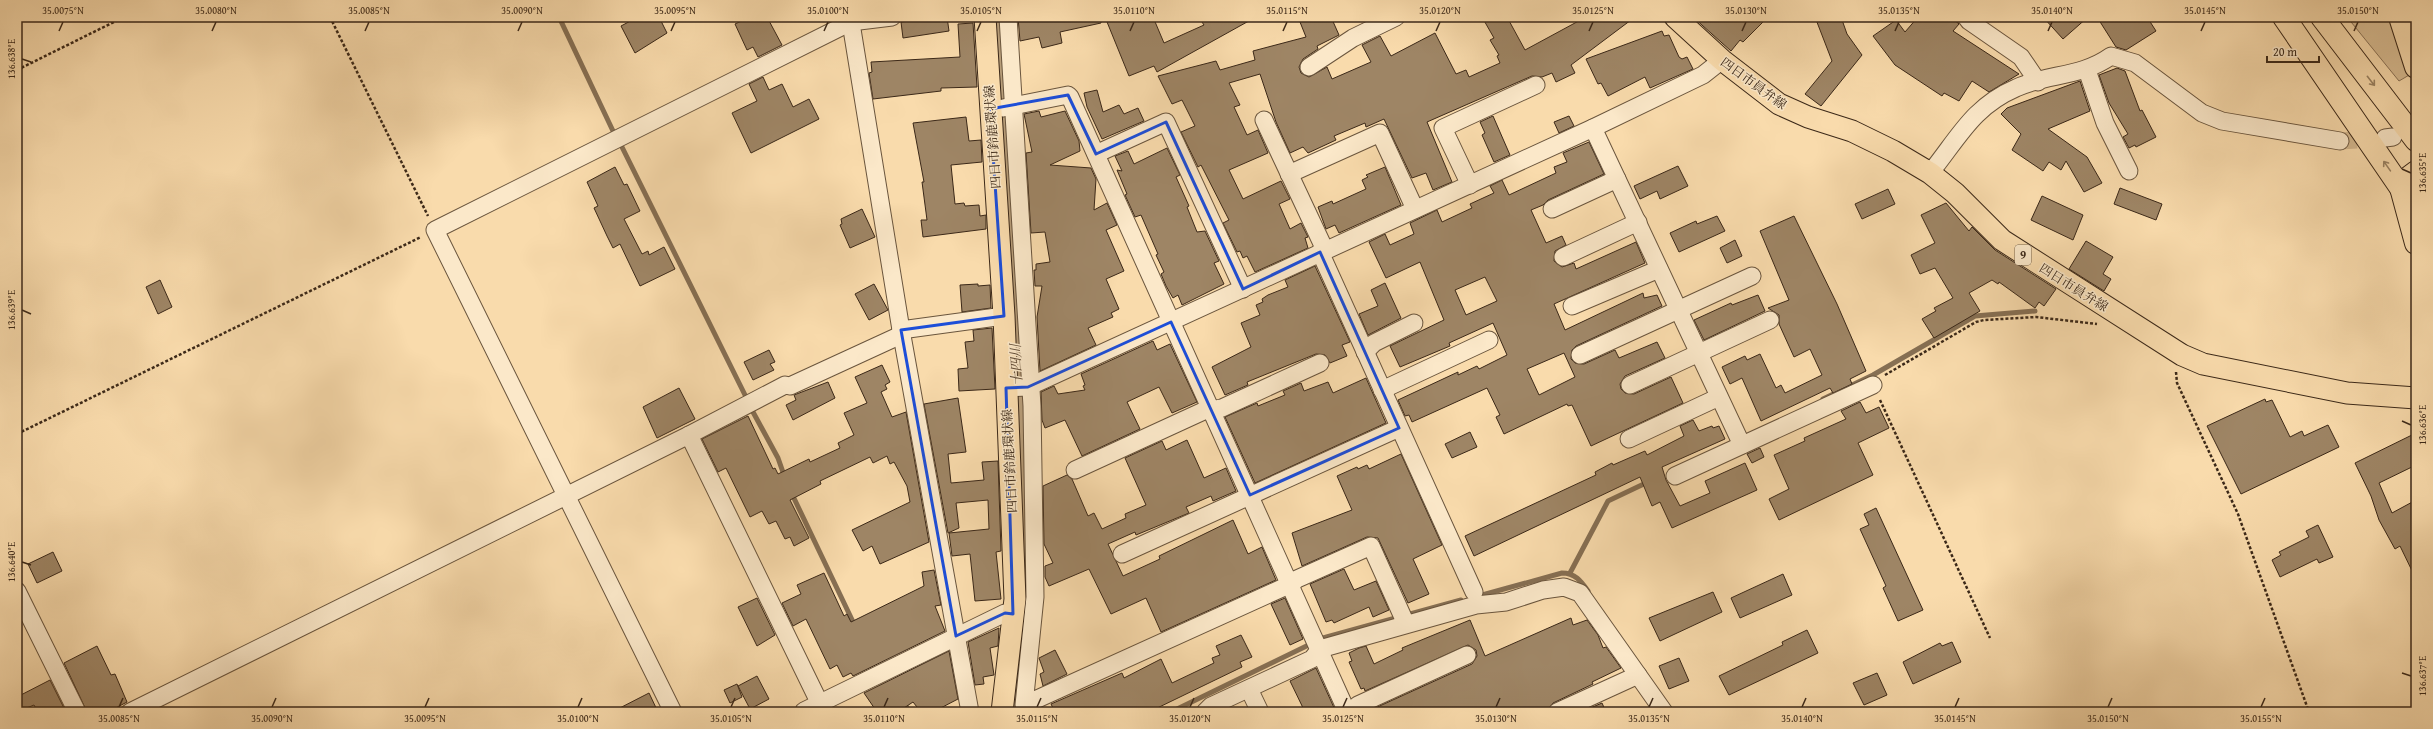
<svg xmlns="http://www.w3.org/2000/svg" width="2433" height="729" font-family="'Gentium Book Plus','Noto Serif JP',serif">
<rect width="100%" height="100%" fill="#f9dbac"/>
<filter id="stains"><feTurbulence type="fractalNoise" baseFrequency=".005" numOctaves="4"/><feColorMatrix values="0 0 0 0 .2 0 0 0 0 .09 0 0 0 0 .02 0 0 0 .5 -.17"/></filter>
<radialGradient id="worn" r=".72"><stop offset=".6" stop-color="#630" stop-opacity="0"/><stop offset="1" stop-color="#630" stop-opacity=".3"/></radialGradient>
<path fill="#d9bd93" stroke="#8a7256" d="M2347 17H2416V71L2399 81Z"/>
<g fill="none" stroke-linecap="round" stroke-linejoin="round">
<g stroke="#866f53" stroke-width="5">
<path d="M559 17 613 131"/>
<path d="M621 145 747 399"/>
<path d="M1823 399 1873 375 1975 316 2035 311"/>
<path d="M753 412 778 458 785 478"/>
<path d="M791 492 855 626"/>
<path d="M1570 573 1608 501 1648 482"/>
<path d="M1475 597 1562 573C1575 573 1581 581 1588 591"/>
<path d="M903 702 910 712"/>
<path d="M1171 712 1323 638 1461 600"/>
</g>
<path stroke="#b89e7a" stroke-width="31" d="M998 17 1024 533C1025 593 1023 652 1012 712"/>
</g>
<g fill="#9e8565" stroke="#3b2818" fill-rule="evenodd">
<path d="M638 17H659L667 33 635 53 621 26Z"/>
<path d="M750 17H767L782 45 758 57 753 47 747 50 735 24Z"/>
<path d="M937 17H947L949 31 903 38 901 22Z"/>
<path d="M1018 17H1101V23L1060 32 1062 43 1042 48 1039 37 1020 41Z"/>
<path d="M1105 17H1153L1164 43 1204 25 1202 22 1211 17H1256L1157 72 1154 66 1129 76Z"/>
<path d="M1298 17H1331L1339 35 1317 46 1318 49 1303 59 1299 67 1301 73 1309 77 1327 67 1332 79 1371 62 1362 45 1380 36 1391 56 1435 33 1456 74 1466 70 1469 77 1500 63 1497 56 1499 55 1490 40 1494 38 1482 17H1507L1525 50 1586 17H1635L1571 65 1575 73 1556 82 1552 73 1542 77 1532 76 1427 122 1452 182 1433 190 1426 173 1412 178 1384 119 1366 127 1365 123 1334 136 1336 140 1308 153 1303 147 1290 153 1276 122 1260 74 1229 83 1240 105 1234 107 1247 135 1258 130 1268 153 1229 170 1243 199 1281 181 1290 199 1279 204 1290 229 1301 223 1308 237 1305 238 1308 248 1255 272 1247 256 1243 258 1240 251 1237 252 1223 223 1229 220 1201 165 1198 167 1181 132 1195 126 1182 100 1172 104 1158 76 1216 61 1220 70 1255 60 1253 51 1306 37Z"/>
<path d="M1693 17H1768L1743 42 1740 40 1731 51Z"/>
<path d="M1815 17H1841L1847 34 1862 55 1821 106 1805 94 1832 61Z"/>
<path d="M1918 17H1951L1959 24 1953 31 2019 74 1989 92 1972 81 1959 101 1944 93 1942 96 1895 65 1873 36 1896 20 1905 32Z"/>
<path d="M2043 17H2088L2063 39Z"/>
<path d="M2097 17H2147L2156 31 2126 50 2116 47Z"/>
<path d="M973 23 977 87 941 88V91L873 99 869 73 872 72 871 62 960 57 958 24Z"/>
<path d="M1662 31 1664 36 1669 35 1679 57 1682 59 1687 57 1693 69 1650 88 1645 77 1608 96 1601 83 1598 84 1586 59Z"/>
<path d="M2117 68 2125 71 2140 111 2142 110 2156 137 2136 147 2135 145 2129 148 2123 137 2128 134 2109 103 2099 75Z"/>
<path d="M763 77 769 90 782 84 793 107 809 99 819 119 751 153 732 113 757 101 749 84Z"/>
<path d="M2080 81 2090 111 2048 129 2087 157 2102 183 2084 192 2066 161 2061 170 2049 162 2043 171 2012 150 2021 134 2001 114 2007 108Z"/>
<path d="M1097 90 1103 112 1119 105 1124 114 1138 108 1144 121 1102 139 1087 107 1084 93Z"/>
<path d="M1039 111 1041 117 1065 111 1079 141 1080 151 1050 165 1091 168 1096 179 1094 210 1107 203 1117 225 1106 230 1124 271 1106 279 1119 309 1111 313 1113 317 1088 328 1096 345 1040 371 1037 317 1042 286H1035L1034 270H1036V264L1050 262 1045 232 1031 233 1026 153 1032 152 1024 114Z"/>
<path d="M1493 116 1510 155 1494 162 1482 135 1485 133 1480 122Z"/>
<path d="M1569 116 1574 126 1559 133 1554 122Z"/>
<path d="M966 117 969 141 981 140 982 162 951 165 955 204 964 203 965 206 979 205 980 216 986 215V229L923 237 921 220H927L922 182H924L913 123Z"/>
<path d="M1589 142 1604 174 1548 200 1543 205 1531 210 1546 243 1562 236 1566 245 1555 251 1554 261 1562 267 1574 263 1576 269 1636 242 1645 263 1554 304 1565 330 1643 293 1644 298 1657 295 1662 306 1576 346 1572 350 1571 359 1575 363 1584 364 1615 350 1619 358 1657 342 1665 358 1625 376 1620 384 1621 389 1625 393 1634 394 1671 377 1683 403 1591 446 1572 405 1568 406 1567 404 1504 434 1496 417 1500 415 1487 388 1412 422 1409 415 1405 416 1398 400 1458 372V375L1477 366 1479 369 1507 355 1493 323 1449 343 1450 346 1400 367 1390 346 1444 320 1420 262 1386 278 1369 242 1385 234 1390 245 1414 234 1410 223 1437 210 1442 222 1472 208 1470 204 1494 193 1490 186 1502 180 1509 195 1556 173 1554 167 1567 162 1563 153ZM1485 277 1497 301 1466 315 1455 290ZM1564 353 1575 377 1539 395 1527 369Z"/>
<path d="M1167 148 1180 175 1176 177 1189 206 1187 207 1197 232 1205 231 1219 261 1214 263 1224 284 1182 305 1178 295 1173 298 1166 286 1161 274 1164 272 1156 255 1158 254 1141 215 1135 217 1125 195 1127 194 1117 170 1122 171 1115 156 1128 151 1134 164Z"/>
<path d="M1678 166 1688 186 1660 199 1657 191 1640 199 1634 186Z"/>
<path d="M615 167 624 185 627 184 640 211 624 219 642 254 648 251 649 255 664 247 675 269 640 286 620 244 613 248 607 236 594 208 598 206 587 182Z"/>
<path d="M1385 167 1401 205 1339 233 1335 225 1326 229 1318 207 1332 201 1333 204 1366 189 1362 180 1368 177 1366 175Z"/>
<path d="M2120 188 2162 204 2156 220 2114 204Z"/>
<path d="M1888 189 1895 204 1862 219 1855 204Z"/>
<path d="M2042 196 2083 215 2073 240 2031 220Z"/>
<path d="M1946 203 1969 231 1972 227 1995 250 2056 289 2044 306 2039 302 2035 308 1999 282 1998 284 1992 280 1969 293 1980 311 1934 338 1922 319 1936 311 1934 308 1953 298 1935 268 1920 274 1911 255 1935 243 1921 215Z"/>
<path d="M862 209 875 237 850 248 840 225 842 224 841 219Z"/>
<path d="M1717 216 1725 231 1679 252 1670 233 1696 221 1697 224Z"/>
<path d="M1794 216 1837 304 1866 371 1850 379 1852 384 1833 393 1830 388 1761 421 1742 378 1730 384 1722 367 1745 356 1747 360 1760 354 1776 388 1781 385 1785 393 1822 375 1810 349 1794 357 1779 324V315L1768 308 1789 300 1760 231Z"/>
<path d="M1735 240 1742 256 1727 263 1720 248Z"/>
<path d="M2086 241 2113 257 2103 274 2111 279 2104 291 2069 269Z"/>
<path d="M1315 266 1350 342 1342 345 1347 356 1330 363 1325 355 1316 354 1247 382 1248 385 1225 395 1212 367 1251 347 1241 323 1260 315 1256 305 1263 302 1262 299 1268 295 1288 287 1285 280Z"/>
<path d="M160 280 172 307 158 314 146 287Z"/>
<path d="M1385 283 1401 318 1368 335 1359 314 1378 306 1371 290Z"/>
<path d="M874 284 888 310 869 320 855 294Z"/>
<path d="M978 284V286L990 285 991 308 962 312 960 285Z"/>
<path d="M1758 295 1765 311 1704 340 1694 320 1731 303 1732 305Z"/>
<path d="M992 328 995 389 959 391 958 369 968 368 965 342 974 341 973 330Z"/>
<path d="M1153 341 1157 350 1170 344 1197 402 1172 413 1159 387 1127 402 1140 429 1082 456 1065 420 1045 428 1042 420 1041 392 1054 386 1058 394 1085 390 1083 386 1085 385 1081 374Z"/>
<path d="M769 350 775 362 770 364 774 370 753 380 744 362Z"/>
<path d="M882 365 890 382 885 385 887 389 881 392 892 417 906 412 929 542 880 564 872 546 863 551 852 530 910 502 907 486 894 462 890 464 887 456 873 463 870 457 820 481 821 484 790 500 809 538 794 546 790 537 785 539 776 521 769 524 762 511 750 517 726 468 718 472 702 439 748 416 773 469 775 468 778 474 809 459 810 462 840 448 838 443 854 435 844 413 867 403 855 377Z"/>
<path d="M1366 378 1386 423 1255 483 1225 417 1257 403 1258 406 1285 395 1283 391 1301 383 1304 391 1328 382 1333 393Z"/>
<path d="M828 382 835 398 793 420 786 405 796 400 794 395Z"/>
<path d="M679 388 695 419 657 438 643 407Z"/>
<path d="M958 398 966 452 948 454 951 483 984 480 982 462 998 461 1001 551 996 552 1001 599 975 601 970 554 952 556 949 533 989 529 988 500 956 503 959 528 948 533 924 404Z"/>
<path d="M2265 399 2266 402 2272 400 2290 437 2302 431 2304 436 2328 425 2339 447 2241 494 2207 426Z"/>
<path d="M1860 402 1866 413 1879 407 1889 428 1858 443 1873 475 1779 520 1769 499 1789 489 1774 455 1805 441 1804 438 1846 419 1841 411Z"/>
<path d="M1693 420 1699 431 1712 426 1713 428 1719 426 1725 439 1662 467 1666 480 1680 506 1710 493 1705 481 1745 463 1757 490 1672 528 1660 502 1652 506 1640 477 1474 556 1465 536 1596 475 1595 472 1612 463 1613 465 1645 451 1647 455 1684 436 1680 426Z"/>
<path d="M1470 432 1477 447 1452 458 1445 444Z"/>
<path d="M2416 433V465L2379 483 2392 513 2416 500V579L2400 546 2395 549 2379 520 2371 496 2355 463Z"/>
<path d="M1187 440 1204 478 1226 468 1236 491 1213 501 1211 496 1186 507 1189 513 1136 535 1135 532 1108 544 1123 576 1160 559 1159 556 1233 520 1248 554 1262 547 1276 580 1161 632 1146 598 1111 614 1089 569 1049 586 1045 577V566L1053 563 1044 544 1043 486 1067 475 1072 479 1088 516 1094 513 1102 529 1126 518 1125 514 1146 505 1125 458 1162 441 1166 450Z"/>
<path d="M1760 448 1764 457 1752 463 1747 454Z"/>
<path d="M1401 454 1442 545 1413 559 1429 594 1408 603 1378 538 1367 537 1302 566 1292 533 1352 510 1337 476 1357 467 1358 469 1367 465 1369 469Z"/>
<path d="M1876 508 1923 610 1898 621 1883 588 1886 586 1860 529 1869 525 1864 514Z"/>
<path d="M2318 525 2333 557 2319 563 2317 559 2280 577 2272 560 2281 555 2279 552 2309 537 2306 531Z"/>
<path d="M53 552 62 571 37 583 28 564Z"/>
<path d="M1344 569 1354 590 1376 581 1389 610 1373 617 1369 607 1334 623 1332 620 1326 622 1310 584Z"/>
<path d="M934 570 941 605 935 606 945 631 853 676 851 673 843 677 837 665 830 669 806 619 793 626 782 603 801 594 797 585 824 573 844 616 847 614 851 622 924 586 922 572Z"/>
<path d="M1783 574 1792 595 1740 618 1731 598Z"/>
<path d="M1713 592 1722 612 1660 641 1649 618Z"/>
<path d="M757 598 775 635 757 646 738 607Z"/>
<path d="M1285 598 1303 639 1290 645 1271 604Z"/>
<path d="M1571 618 1573 625 1587 620 1598 635 1603 648 1606 647 1621 668 1592 682 1593 684 1553 703 1547 712H1375L1373 709 1472 664 1477 656 1476 650 1468 645 1365 691 1364 688 1361 689 1349 662 1352 661 1349 653 1359 648 1366 646 1374 664 1403 650 1402 648 1470 620 1485 656Z"/>
<path d="M999 628 998 646 990 648 994 675 983 677 984 684 975 685 968 642Z"/>
<path d="M1807 630 1818 653 1729 695 1719 676 1783 645 1782 642Z"/>
<path d="M1241 635 1252 657 1240 662 1242 667 1149 712H1055L1051 704 1122 673 1124 678 1161 659 1172 683 1214 663 1212 658 1220 655 1216 646Z"/>
<path d="M1952 642 1961 662 1913 684 1903 662 1940 643 1942 646Z"/>
<path d="M97 646 111 675 115 674 127 702 108 712H87L64 663Z"/>
<path d="M1055 650 1067 674 1043 686 1040 674 1044 672 1039 658Z"/>
<path d="M949 651 958 699 933 712H921L913 702 898 712H877L864 693Z"/>
<path d="M1679 658 1689 681 1669 689 1659 666Z"/>
<path d="M1316 668 1336 712H1305L1290 681Z"/>
<path d="M1877 673 1887 695 1864 705 1853 683Z"/>
<path d="M757 676 769 699 752 708 749 707 738 686Z"/>
<path d="M50 680 66 712H38L34 705 17 712V697Z"/>
<path d="M737 684 742 697 730 703 724 690Z"/>
<path d="M649 693 658 712H612Z"/>
<path d="M1602 703 1606 712H1581Z"/>
</g>
<g fill="none" stroke-linecap="round" stroke-linejoin="round">
<path stroke="#d3b78e" stroke-width="17" stroke-dasharray="17 8" stroke-linecap="butt" d="M2340 141 2377 139"/>
<g stroke="#6a553d" stroke-width="19">
<g id="minor">
<path d="M850 17 901 330 970 712"/>
<path d="M1008 17 1032 406 1035 597 1024 705 1291 584 1297 579 1371 546 1406 624"/>
<path d="M1966 17 1969 21 2021 57 2038 82"/>
<path d="M1309 67 1353 38 1396 17"/>
<path d="M2087 70 2105 123 2129 171"/>
<path d="M1003 108 1068 95 1070 97 1347 712"/>
<path d="M1264 120 1325 250"/>
<path d="M1593 128 1742 445"/>
<path d="M2385 138 2393 137"/>
<path d="M1096 154 1166 122 1243 289"/>
<path d="M1930 173C1958 139 1972 107 2016 88 2048 73 2080 78 2111 56L2135 63 2202 113 2222 121 2340 141"/>
<path d="M1289 174 1380 133 1415 209"/>
<path d="M1470 185 1443 128 1536 85"/>
<path d="M1552 209 1617 179"/>
<path d="M1320 252 1474 592"/>
<path d="M1563 257 1638 222"/>
<path d="M1572 306 1659 269"/>
<path d="M901 330 1004 316"/>
<path d="M1365 352 1374 343 1414 323"/>
<path d="M1580 355 1752 276"/>
<path d="M1630 385 1770 320"/>
<path d="M1006 388 1028 387 1593 128 1703 75 1722 60"/>
<path d="M1382 390 1489 340"/>
<path d="M1210 410 1222 408 1320 363"/>
<path d="M689 435 820 704"/>
<path d="M1629 439 1719 397"/>
<path d="M1075 470 1210 408"/>
<path d="M1675 476 1873 385"/>
<path d="M1122 554 1399 428"/>
<path d="M17 591 77 712"/>
<path d="M1249 689 1260 712"/>
<path d="M804 711 1005 613 1013 614"/>
<path d="M130 712 689 435 785 385 790 386 903 334"/>
<path d="M673 712 435 230 851 22 892 17"/>
<path d="M1205 712 1211 706 1312 659 1320 649 1476 605 1506 602 1543 590 1564 587 1580 593 1664 712"/>
<path d="M1349 712 1358 705 1467 655"/>
<path d="M1557 712 1638 675"/>
</g>
</g>
<g stroke="#3b2818" stroke-width="23">
<g id="major">
<path d="M985 17 1004 316 1015 599 1002 712"/>
<path d="M1675 17 1722 60 1779 104 1808 117 1852 131 1893 151 1930 173 1955 193 2002 240 2182 355 2203 364 2347 393 2416 398"/>
</g>
</g>
<g stroke="#3b2818" stroke-width="24">
<g id="highway">
<path d="M2284 17 2416 210"/>
<path d="M2322 17 2416 140"/>
<path d="M2400 17 2416 67"/>
<path d="M2416 172 2400 184 2416 243"/>
</g>
</g>
<g stroke="#3b2818" stroke-width="2.5" stroke-dasharray="3 2" stroke-linecap="butt">
<path d="M330 17 428 216"/>
<path d="M17 70 124 17"/>
<path d="M2176 372 2177 383 2238 514 2309 712"/>
<path d="M1885 375 1976 322 1984 320 2036 317 2097 324"/>
<path d="M1880 400 1990 638"/>
<path d="M17 434 421 237"/>
</g>
<use href="#minor" stroke="#fbe8c9" stroke-width="17"/>
<use href="#major" stroke="#f9dbac" stroke-width="21"/>
<use href="#highway" stroke="#f9dbac" stroke-width="22"/>
</g>
<defs><path id="oneway-shaft" d="M-6 0H5M1.5-3L5.5 0L1.5 3" fill="none" stroke-width="1.6" stroke-linecap="round" stroke-linejoin="round"/></defs>
<g stroke="#9a8262">
<use href="#oneway-shaft" transform="translate(2371 81) rotate(52)"/>
<use href="#oneway-shaft" transform="translate(2387 166) rotate(-125)"/>
</g>
<path fill="none" stroke="#1d4ed8" stroke-width="3" stroke-linejoin="round" d="M1068 95 1096 154 1166 122 1243 289 1320 252 1399 428 1250 495 1171 322 1028 387 1006 388 1013 614 1005 613 956 636 901 330 1004 316 990 109Z"/>
<path fill="none" stroke="#3b2818" stroke-width="1.5" d="M59 31 63 22M212 31 216 22M365 31 369 22M518 31 522 22M671 31 675 22M824 31 828 22M977 31 981 22M1130 31 1134 22M1283 31 1287 22M1436 31 1440 22M1589 31 1593 22M1742 31 1746 22M1895 31 1899 22M2048 31 2052 22M2201 31 2205 22M2354 31 2358 22M22 59 31 62M2402 169 2411 173M22 310 31 314M2402 421 2411 425M22 562 31 565M2402 673 2411 676M119 707 123 698M272 707 276 698M425 707 429 698M578 707 582 698M731 707 735 698M884 707 888 698M1037 707 1041 698M1190 707 1194 698M1343 707 1347 698M1496 707 1500 698M1649 707 1653 698M1802 707 1806 698M1955 707 1959 698M2108 707 2112 698M2261 707 2265 698"/>
<g text-anchor="middle" stroke-width="3" stroke-linejoin="round" paint-order="stroke">
<rect fill="#fbe8c9" stroke="#75624d" stroke-width="1" x="2015" y="245" width="16" height="20" rx="3"/>
<g font-size="12" font-weight="bold" fill="#3b2818">
<text x="2023" y="259">9</text>
</g>
<g font-size="13" fill="#3b2818" stroke="#fbe8c9">
<text transform="translate(1754 83) rotate(36)" y="5">四日市員弁線</text>
<text transform="translate(992 137) rotate(-94)" y="5">四日市鈴鹿環状線</text>
<text transform="translate(2074 287) rotate(32)" y="5">四日市員弁線</text>
<text transform="translate(1009 461) rotate(-93)" y="5">四日市鈴鹿環状線</text>
</g>
<g font-size="14" font-style="italic" fill="#604b35" stroke="#fbe8c9">
<text transform="translate(1016 365) rotate(-93)" y="5">十四川</text>
</g>
</g>
<rect width="2433" height="729" fill="none" stroke="#f9dbac" stroke-width="44"/>
<path d="M2267 56v6h52v-6" fill="none" stroke="#3b2818" stroke-width="2"/>
<text x="2273" y="56" font-size="12" fill="#3b2818" stroke="#fbe8c9" stroke-width="3" paint-order="stroke">20 m</text>
<rect x="22" y="22" width="2389" height="685" fill="none" stroke="#3b2818" stroke-width="1.5"/>
<g font-size="10" text-anchor="middle" fill="#3b2818">
<text x="63" y="14">35.0075°N</text>
<text x="216" y="14">35.0080°N</text>
<text x="369" y="14">35.0085°N</text>
<text x="522" y="14">35.0090°N</text>
<text x="675" y="14">35.0095°N</text>
<text x="828" y="14">35.0100°N</text>
<text x="981" y="14">35.0105°N</text>
<text x="1134" y="14">35.0110°N</text>
<text x="1287" y="14">35.0115°N</text>
<text x="1440" y="14">35.0120°N</text>
<text x="1593" y="14">35.0125°N</text>
<text x="1746" y="14">35.0130°N</text>
<text x="1899" y="14">35.0135°N</text>
<text x="2052" y="14">35.0140°N</text>
<text x="2205" y="14">35.0145°N</text>
<text x="2358" y="14">35.0150°N</text>
<text transform="translate(11 59) rotate(-90)" y="4">136.638°E</text>
<text transform="translate(2422 173) rotate(-90)" y="4">136.635°E</text>
<text transform="translate(11 310) rotate(-90)" y="4">136.639°E</text>
<text transform="translate(2422 425) rotate(-90)" y="4">136.636°E</text>
<text transform="translate(11 562) rotate(-90)" y="4">136.640°E</text>
<text transform="translate(2422 676) rotate(-90)" y="4">136.637°E</text>
<text x="119" y="722">35.0085°N</text>
<text x="272" y="722">35.0090°N</text>
<text x="425" y="722">35.0095°N</text>
<text x="578" y="722">35.0100°N</text>
<text x="731" y="722">35.0105°N</text>
<text x="884" y="722">35.0110°N</text>
<text x="1037" y="722">35.0115°N</text>
<text x="1190" y="722">35.0120°N</text>
<text x="1343" y="722">35.0125°N</text>
<text x="1496" y="722">35.0130°N</text>
<text x="1649" y="722">35.0135°N</text>
<text x="1802" y="722">35.0140°N</text>
<text x="1955" y="722">35.0145°N</text>
<text x="2108" y="722">35.0150°N</text>
<text x="2261" y="722">35.0155°N</text>
</g>
<rect width="100%" height="100%" filter="url(#stains)"/>
<rect width="100%" height="100%" fill="url(#worn)"/>
</svg>
